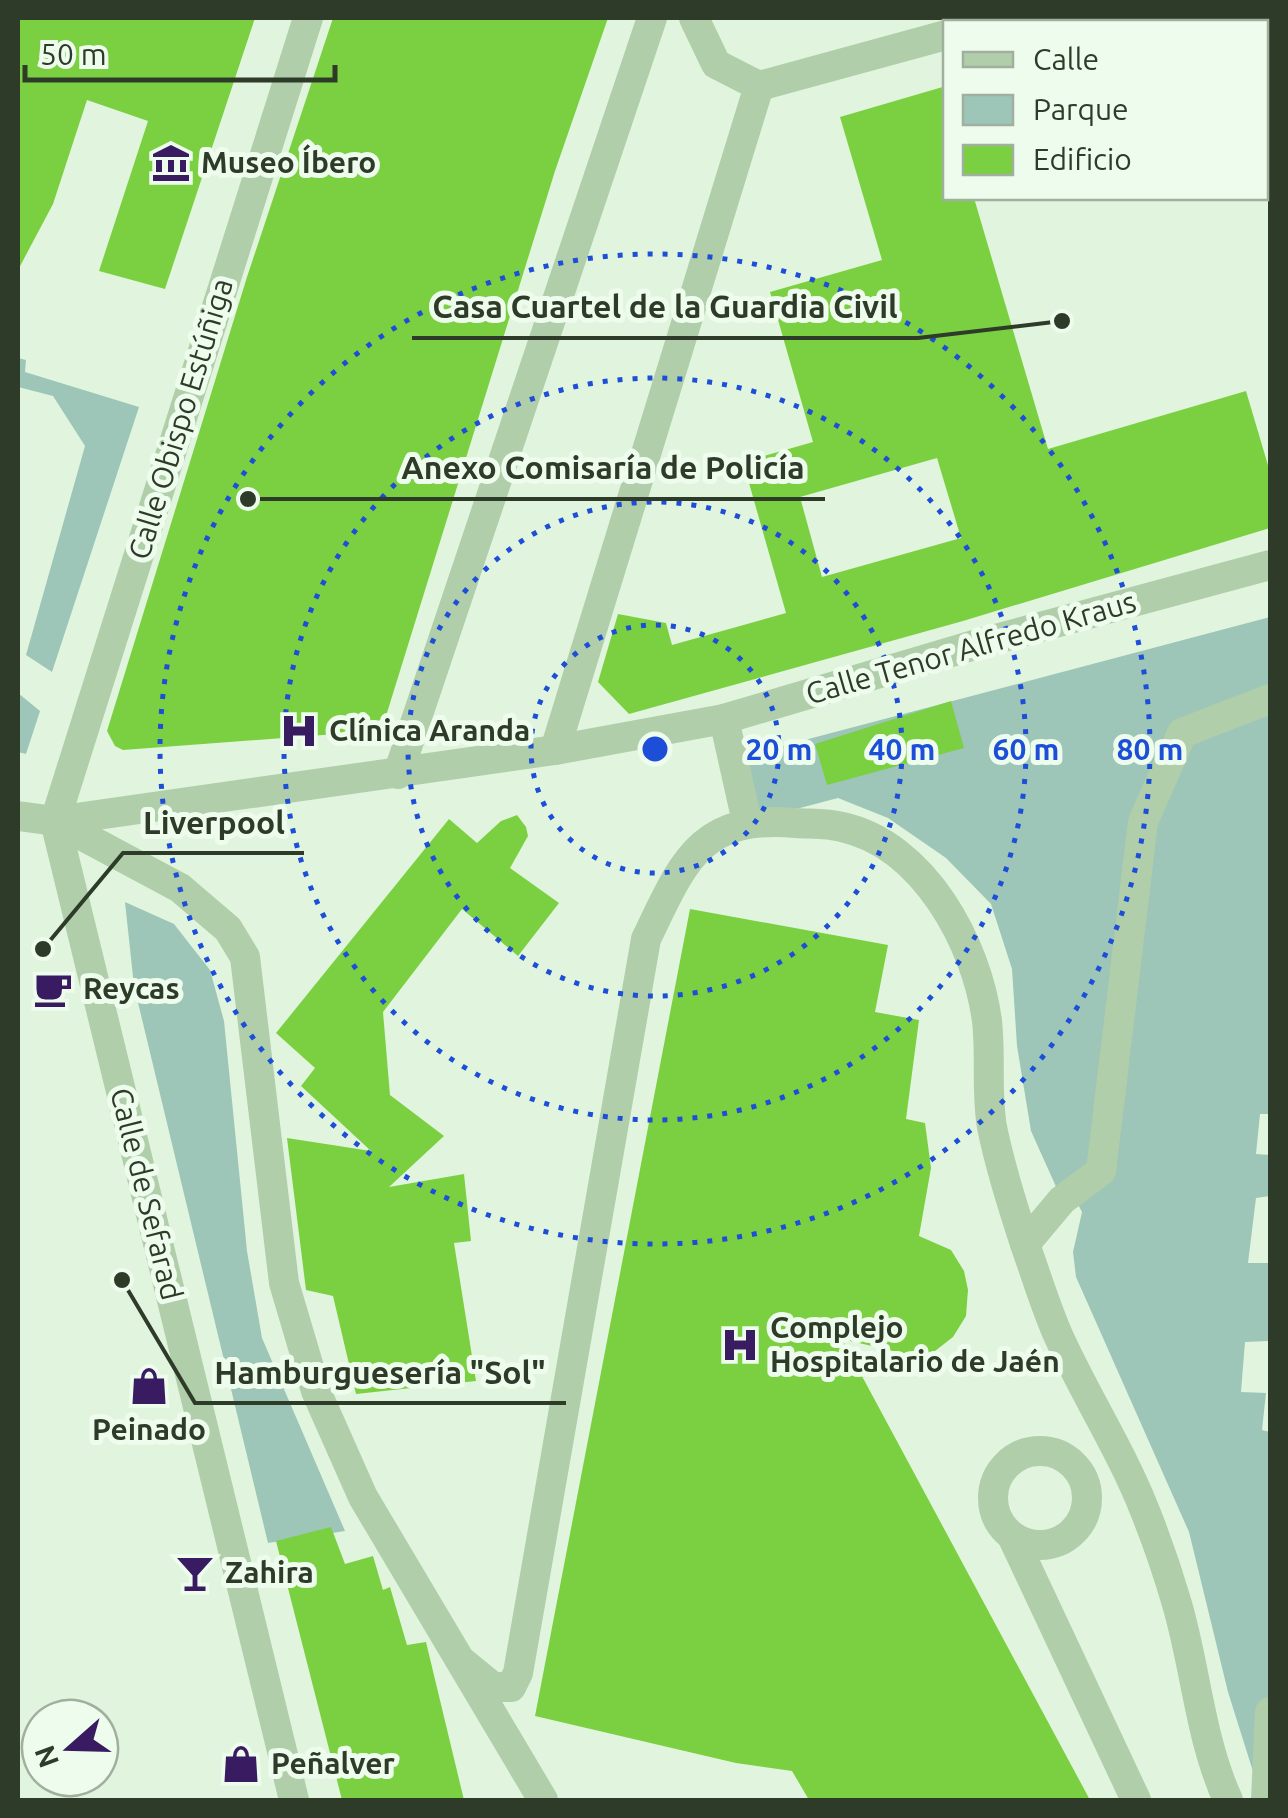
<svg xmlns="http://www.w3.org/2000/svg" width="1288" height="1818" font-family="Ubuntu,sans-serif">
<rect width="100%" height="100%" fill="#e1f5de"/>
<g fill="#9dc6b9">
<path d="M18 358 26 360 25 372 139 407 52 672 26 655 85 446 53 396 18 387Z"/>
<path d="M1270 617V1114H1260L1256 1154 1270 1155V1196L1256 1198 1248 1263H1270L1269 1341 1245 1342 1241 1392 1266 1393 1262 1430 1270 1432V1790L1262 1800 1228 1692 1189 1532 1076 1277 1073 1252 1082 1212 1072 1193 1062 1200 1031 1131 1017 1046 1012 969 991 904 946 858 888 818 838 798 747 822 733 759Z"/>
<path d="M18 693 40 711 26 754 18 752Z"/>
<path d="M125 902 174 924 210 970 224 1021 247 1251 262 1338 345 1531 268 1543 134 986Z"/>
</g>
<g fill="#7bd041" fill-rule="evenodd">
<path d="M18 18H255L165 289 99 271 148 121 87 100 53 204 18 270Z"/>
<path d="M333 18H608L555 171 386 716 362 732 123 750 115 746 107 731 247 277Z"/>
<path d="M946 86V198H974L1048 449 1246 391 1270 472V528L963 621 629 714 598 682 618 614 666 623 672 645 786 613 743 462 813 442 770 292 882 260 840 117ZM937 458 961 538 822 577 800 497Z"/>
<path d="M951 701 964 748 827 785 815 744Z"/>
<path d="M517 815 526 827 528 836 510 868 559 903 518 956 462 909 383 1012 390 1095 444 1136 389 1187 464 1174 471 1241 454 1243 476 1381 356 1394 333 1296 306 1290 287 1138 371 1151 301 1086 315 1068 276 1033 449 819 477 843 501 821Z"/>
<path d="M690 909 888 945 875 1012 919 1020 906 1119 925 1123 931 1168 919 1236 951 1250 964 1271 968 1290 966 1316 953 1337 935 1351 914 1356 842 1339 1090 1800H809L792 1771 736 1763 535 1716Z"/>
<path d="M331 1527 345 1564 373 1556 383 1590 390 1587 407 1645 426 1642 464 1800H342L276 1541Z"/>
</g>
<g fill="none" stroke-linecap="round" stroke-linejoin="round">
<g stroke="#b0cea9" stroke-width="30">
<path d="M694 18 716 64 759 86 946 35"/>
<path d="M990 22 1008 18"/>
<path d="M724 719 747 822"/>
<path d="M555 750 759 86"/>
<path d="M398 774 652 18"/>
<path d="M18 816 55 821 555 750 724 719 981 643 1270 565"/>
<path d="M55 821 180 888 228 929 245 957 284 1283 316 1391 363 1497 543 1800"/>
<path d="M55 821 294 1800"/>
<path d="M55 821 308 18"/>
<path d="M1025 1244 1062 1200 1101 1171 1143 822 1182 733 1270 699"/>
<circle cx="1040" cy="1498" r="47"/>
<path d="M1012 1536 1136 1800"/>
<path d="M461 1661 493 1687H511L518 1673 646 939C683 863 699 814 796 823 811 824 827 823 842 827 924 845 977 944 987 1021 991 1056 986 1093 992 1127 1000 1167 1014 1211 1027 1250 1037 1278 1046 1308 1058 1335 1085 1395 1121 1450 1145 1511 1157 1541 1168 1573 1177 1604 1196 1669 1200 1739 1228 1800"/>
<path d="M1266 1800 1270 1712"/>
</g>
</g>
<g fill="none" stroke="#1d4ed8" stroke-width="5" stroke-dasharray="5 10">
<circle cx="655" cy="749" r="124"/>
<circle cx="655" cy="749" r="247"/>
<circle cx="655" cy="749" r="371"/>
<circle cx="655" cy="749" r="495"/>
</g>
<defs>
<g id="museum-bare" transform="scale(3)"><path d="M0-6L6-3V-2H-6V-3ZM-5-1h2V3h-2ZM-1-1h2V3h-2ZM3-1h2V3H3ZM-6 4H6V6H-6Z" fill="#381b61" stroke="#edfcec" stroke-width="2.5" paint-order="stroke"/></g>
<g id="hospital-bare" transform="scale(3)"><path d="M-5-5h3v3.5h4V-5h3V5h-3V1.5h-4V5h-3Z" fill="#381b61" stroke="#edfcec" stroke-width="2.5" paint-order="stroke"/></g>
<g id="cafe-bare" transform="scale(3)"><path d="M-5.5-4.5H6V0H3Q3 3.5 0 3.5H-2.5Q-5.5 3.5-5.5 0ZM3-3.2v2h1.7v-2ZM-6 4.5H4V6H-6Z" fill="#381b61" stroke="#edfcec" stroke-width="2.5" paint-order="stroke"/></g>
<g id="shop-bare" transform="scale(3)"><path d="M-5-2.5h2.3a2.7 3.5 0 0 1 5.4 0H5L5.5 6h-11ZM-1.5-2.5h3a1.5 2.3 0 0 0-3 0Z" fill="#381b61" stroke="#edfcec" stroke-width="2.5" paint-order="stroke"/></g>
<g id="bar-bare" transform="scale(3)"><path d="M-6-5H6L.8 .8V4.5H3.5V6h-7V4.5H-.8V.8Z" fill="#381b61" stroke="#edfcec" stroke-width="2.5" paint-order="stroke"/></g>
</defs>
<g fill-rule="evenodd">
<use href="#museum-bare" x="171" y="163"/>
<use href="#hospital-bare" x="299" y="731"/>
<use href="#cafe-bare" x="53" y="989"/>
<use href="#hospital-bare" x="740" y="1345"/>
<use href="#shop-bare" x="149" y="1386"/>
<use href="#bar-bare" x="195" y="1573"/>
<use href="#shop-bare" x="241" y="1764"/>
</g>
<g text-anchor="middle" stroke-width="10" stroke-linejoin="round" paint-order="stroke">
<g font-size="30" font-weight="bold" fill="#2f3b29" stroke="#edfcec" text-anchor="start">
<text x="201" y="173">Museo Íbero</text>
<text x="329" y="741">Clínica Aranda</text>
<text x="83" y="999">Reycas</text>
<text x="770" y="1338">Complejo<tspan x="770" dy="34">Hospitalario de Jaén</tspan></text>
<text x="149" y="1440" text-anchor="middle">Peinado</text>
<text x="225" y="1583">Zahira</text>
<text x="271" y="1774">Peñalver</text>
</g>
<g font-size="30" fill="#2f3b29" stroke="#edfcec">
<text transform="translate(181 419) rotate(-73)" y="10">Calle Obispo Estúñiga</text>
<text transform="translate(971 648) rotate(-16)" y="10">Calle Tenor Alfredo Kraus</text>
<text transform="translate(146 1194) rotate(76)" y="10">Calle de Sefarad</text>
</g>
</g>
<circle cx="655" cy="749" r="15" fill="#1d4ed8" stroke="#edfcec" stroke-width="5"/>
<g font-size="30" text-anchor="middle" font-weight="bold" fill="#1d4ed8" stroke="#edfcec" stroke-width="10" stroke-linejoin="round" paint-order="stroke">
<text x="779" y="760">20 m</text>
<text x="902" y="760">40 m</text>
<text x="1026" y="760">60 m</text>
<text x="1150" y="760">80 m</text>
</g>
<path fill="none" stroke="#2f3b29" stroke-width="4" d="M1062 321L918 338H412M248 499L381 499H825M43 949L123 853H304M122 1280L195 1403H566"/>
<g fill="#2f3b29" stroke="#edfcec" stroke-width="4">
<circle cx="1062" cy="321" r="10"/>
<circle cx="248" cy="499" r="10"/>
<circle cx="43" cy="949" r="10"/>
<circle cx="122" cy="1280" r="10"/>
</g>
<g font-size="32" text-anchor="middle" font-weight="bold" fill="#2f3b29" stroke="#edfcec" stroke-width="10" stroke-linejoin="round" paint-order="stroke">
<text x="665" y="318">Casa Cuartel de la Guardia Civil</text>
<text x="603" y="479">Anexo Comisaría de Policía</text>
<text x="214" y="834">Liverpool</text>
<text x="380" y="1384">Hamburguesería "Sol"</text>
</g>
<rect width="1288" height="1818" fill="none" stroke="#2f3b29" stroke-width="40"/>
<rect x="943" y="20" width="325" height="180" fill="#edfcec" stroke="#a1af9e" stroke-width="2.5"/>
<rect x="963" y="52" width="50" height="15" fill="#b0cea9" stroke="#a1af9e" stroke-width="2.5"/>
<text x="1033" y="70" font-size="30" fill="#2f3b29">Calle</text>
<rect x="963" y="95" width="50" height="30" fill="#9dc6b9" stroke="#a1af9e" stroke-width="2.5"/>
<text x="1033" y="120" font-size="30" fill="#2f3b29">Parque</text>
<rect x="963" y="145" width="50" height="30" fill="#7bd041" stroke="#a1af9e" stroke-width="2.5"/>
<text x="1033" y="170" font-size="30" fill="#2f3b29">Edificio</text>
<g transform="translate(70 1748) rotate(250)"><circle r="48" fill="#edfcec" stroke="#a1af9e" stroke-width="2.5"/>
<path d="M0-8L18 38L0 25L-18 38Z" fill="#381b61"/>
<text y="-15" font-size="28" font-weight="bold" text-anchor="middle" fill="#2f3b29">N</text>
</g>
<path d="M25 65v15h310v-15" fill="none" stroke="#2f3b29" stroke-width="5"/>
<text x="40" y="65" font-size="30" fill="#2f3b29" stroke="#edfcec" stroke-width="8" paint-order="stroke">50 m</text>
</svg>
